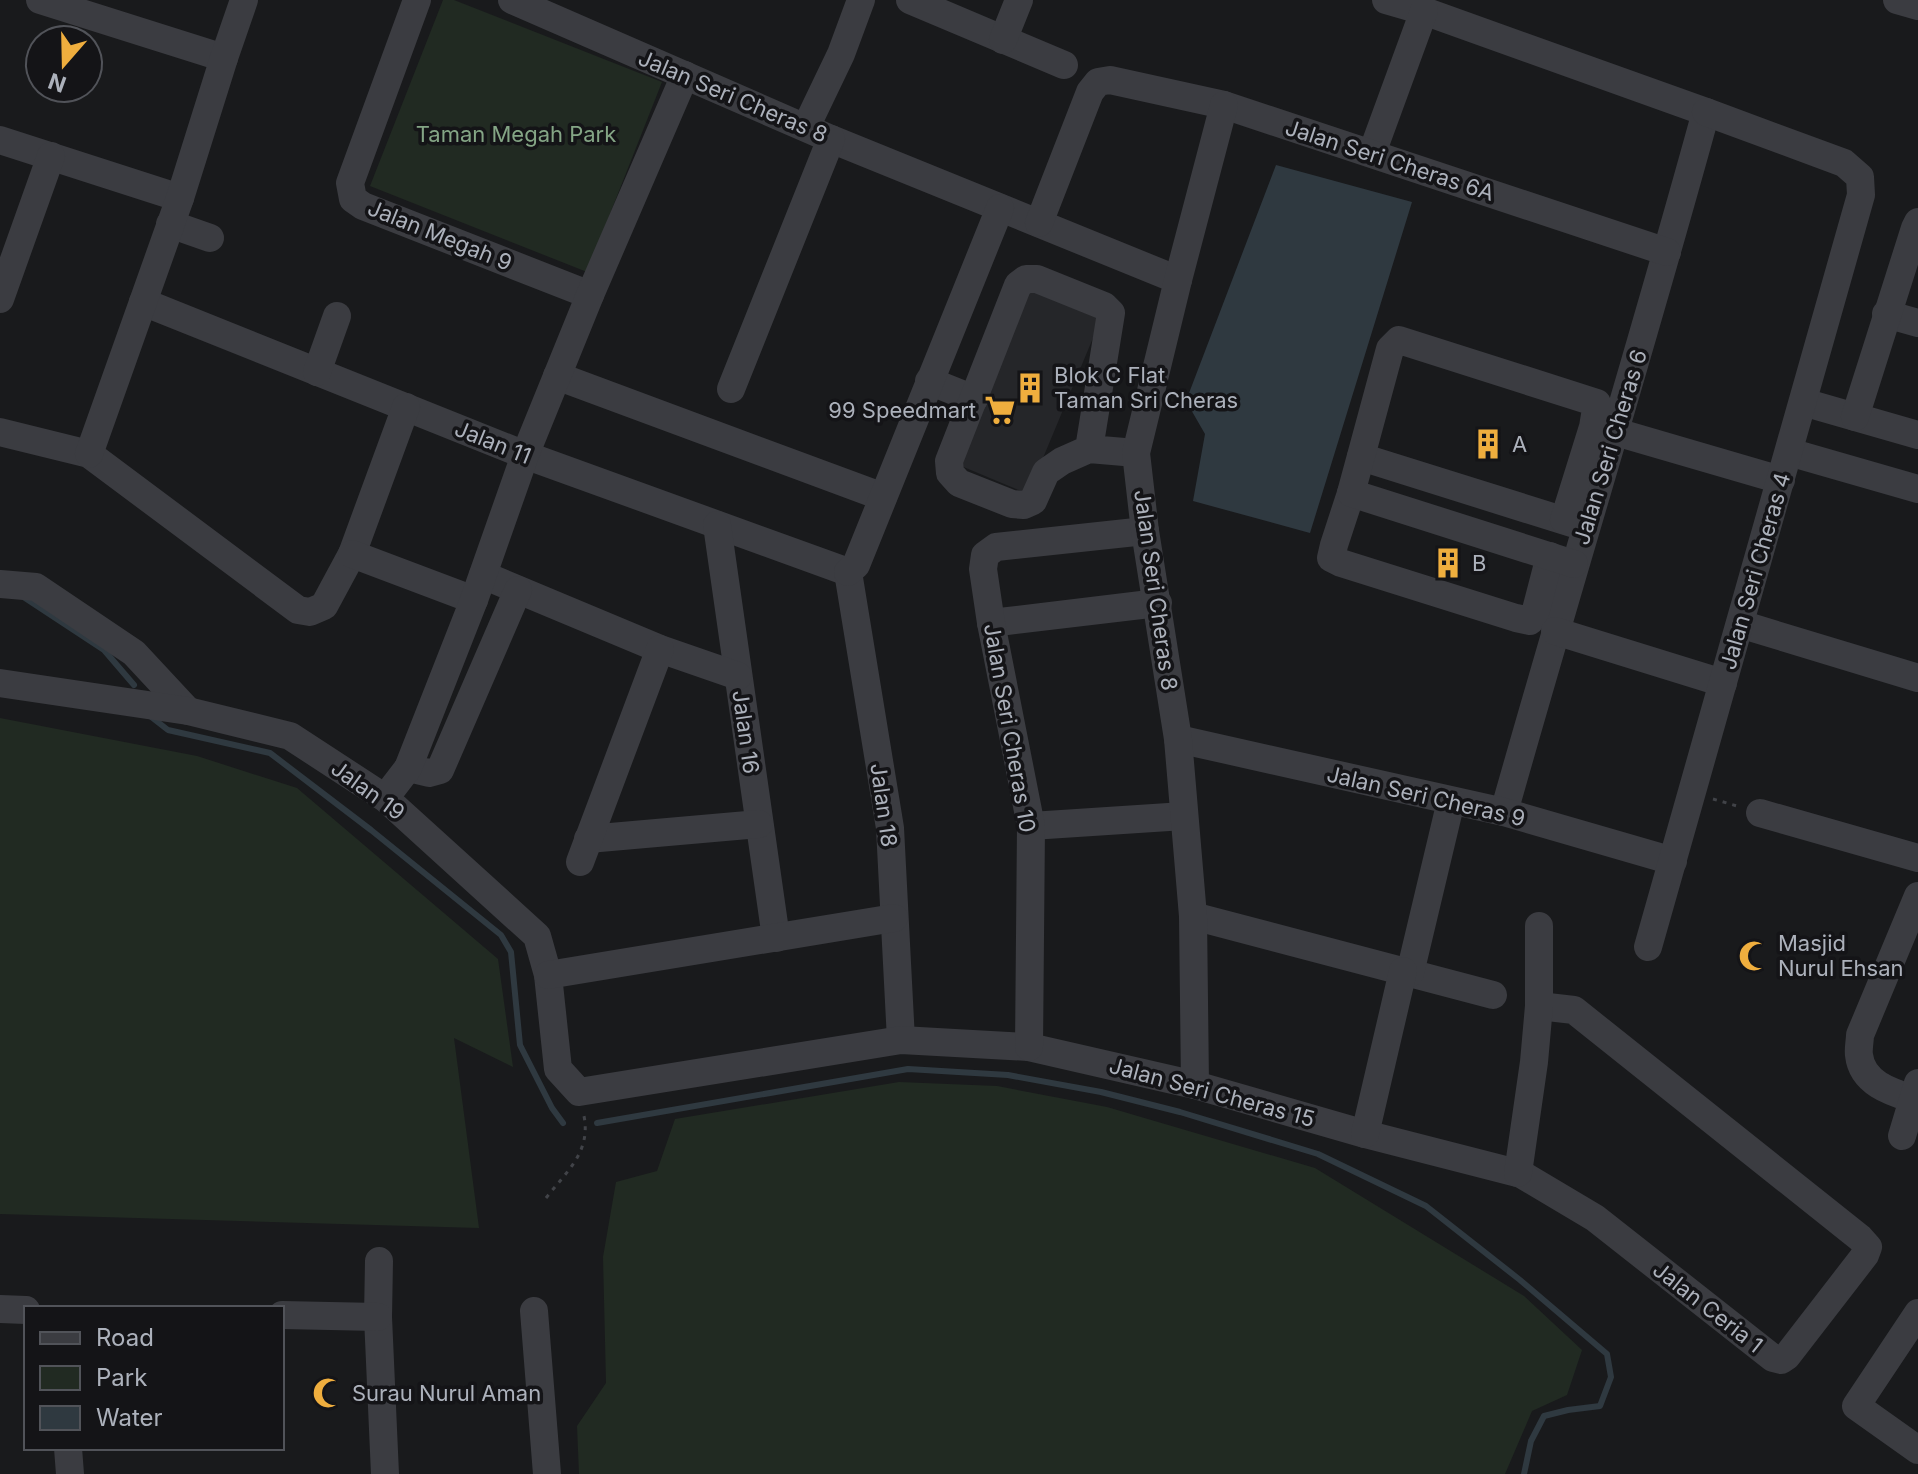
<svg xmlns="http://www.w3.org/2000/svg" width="1918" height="1474" font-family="Inter,sans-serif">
<rect width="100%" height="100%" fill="#191a1c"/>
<path fill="#252629" d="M1024 287 1103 314 1028 494 954 463Z"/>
<g fill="#212a22">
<path d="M443 0H454L662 82 587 272 370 186Z"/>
<path d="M0 718 197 756 297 788 498 959 513 1067 454 1038 479 1228 0 1214Z"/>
<path d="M899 1082 997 1086 1107 1107 1315 1168 1524 1296 1582 1350 1567 1395 1532 1411 1505 1474H579L577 1426 606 1383 603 1257 616 1182 657 1171 675 1119Z"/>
</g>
<path fill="#2f3940" d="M1276 165 1412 202 1310 533 1193 501 1205 434 1186 401Z"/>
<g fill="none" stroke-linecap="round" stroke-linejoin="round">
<g stroke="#2f3940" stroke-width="6">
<path d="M22 596 104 650 134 685"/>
<path d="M150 716 168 730 270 753 371 830 501 935 511 952 520 1045 552 1108 563 1123"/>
<path d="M597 1123 908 1069 1008 1075 1101 1092 1180 1112 1318 1154 1426 1206 1520 1280 1607 1354 1611 1377 1600 1406 1568 1410 1544 1416 1531 1441 1524 1474"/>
</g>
<g stroke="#414348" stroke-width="3" stroke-dasharray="4 6" stroke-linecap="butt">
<path d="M1713 799 1737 806"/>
<path d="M546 1198C567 1171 591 1152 584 1116"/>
</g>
<g stroke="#3b3c41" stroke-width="28">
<path d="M40 0 224 58"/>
<path d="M417 0 350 183 353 199 363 206 590 295"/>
<path d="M512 0 831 139 1178 280"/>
<path d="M910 0 1064 65"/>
<path d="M1386 0 1424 11 1706 112C1642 346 1570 578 1504 812"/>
<path d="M1897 0 1918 6"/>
<path d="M1003 40 1019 0"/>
<path d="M806 127 841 54 861 0"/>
<path d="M0 140 180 198"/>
<path d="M1372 153 1424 11"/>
<path d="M1039 223 1090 92 1098 82 1110 80 1224 105 1667 252"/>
<path d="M170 224 210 238"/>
<path d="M0 299 51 156"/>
<path d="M143 302 525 455 848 572"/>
<path d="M1886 314 1918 323"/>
<path d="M317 372 337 316"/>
<path d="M557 376 883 497"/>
<path d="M929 381 974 399"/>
<path d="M731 389 831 139"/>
<path d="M1803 402 1918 435"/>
<path d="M1855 417 1915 228 1918 222"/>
<path d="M0 432 89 454 298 610 310 612 324 606 352 554 406 407"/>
<path d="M1616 432 1781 480"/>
<path d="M1089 449 1111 313 1104 306 1037 279H1026L1018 285 949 461 950 473 959 483 1012 504 1024 505 1033 501 1046 472 1062 461 1089 449 1136 453"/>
<path d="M1789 452 1918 489"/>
<path d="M89 454 180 198 224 58 244 0"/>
<path d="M1361 457 1581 526"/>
<path d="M1351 493 1334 545 1331 558 1341 563 1516 618 1530 621 1536 610 1550 556"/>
<path d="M1564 520 1593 427 1597 403 1399 340 1390 349 1351 493 1574 564"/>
<path d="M717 525 776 938"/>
<path d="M352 554 474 600"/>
<path d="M848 572 890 828 901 1040"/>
<path d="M848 572 856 565 1000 208"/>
<path d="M483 575 660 649 738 676"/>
<path d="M0 584 36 587 134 653 188 711"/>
<path d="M991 623 1158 603"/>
<path d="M1740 624 1918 678"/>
<path d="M1555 631 1723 683"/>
<path d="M0 683 188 711 290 736 385 798 537 936 548 975 558 1069 579 1092 901 1040 1029 1047 1195 1085 1365 1134 1521 1174 1595 1218 1773 1358 1781 1360 1787 1356 1865 1255 1868 1247 1860 1238 1574 1010 1539 1006"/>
<path d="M1178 739 1504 812 1673 861"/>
<path d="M408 768 429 773 440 770 518 590"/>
<path d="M385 798 408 768 474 600 525 455 590 295 685 75"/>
<path d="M1760 813 1918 858"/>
<path d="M1031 826 1184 816"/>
<path d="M588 839 759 824"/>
<path d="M580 862 660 649"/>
<path d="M1193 916 1493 995"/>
<path d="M1648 947 1861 195 1860 177 1844 163 1706 112"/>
<path d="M1410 973 1451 801"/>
<path d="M548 975 894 918"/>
<path d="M1029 1047 1031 826 991 623 983 569 985 555 996 547 1145 531"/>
<path d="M1195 1085 1193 916 1178 739 1145 531 1136 453 1178 280 1224 105"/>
<path d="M1913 1099C1891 1092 1862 1083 1859 1055 1858 1049 1860 1041 1860 1035L1918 896"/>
<path d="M1365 1134 1403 971"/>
<path d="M1902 1136 1918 1083"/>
<path d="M1518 1173 1534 1062 1539 1006V926"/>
<path d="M379 1261 378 1317 385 1474"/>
<path d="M0 1309 26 1310"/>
<path d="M534 1311 547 1474"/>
<path d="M1918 1313 1856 1406 1918 1450"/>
<path d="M282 1315 378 1317"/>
<path d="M68 1448 70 1474"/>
</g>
</g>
<defs>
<g id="building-bare" transform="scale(2.4)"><path d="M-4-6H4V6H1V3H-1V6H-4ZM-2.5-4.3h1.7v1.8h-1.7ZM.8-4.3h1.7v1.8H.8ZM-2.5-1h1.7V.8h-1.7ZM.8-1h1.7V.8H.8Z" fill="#efae3e" stroke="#141417" stroke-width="2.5" paint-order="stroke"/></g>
<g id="supermarket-bare" transform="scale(2.4)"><path d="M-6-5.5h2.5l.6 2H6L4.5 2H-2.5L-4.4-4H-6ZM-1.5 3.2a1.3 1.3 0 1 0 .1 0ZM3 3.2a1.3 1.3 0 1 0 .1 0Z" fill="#efae3e" stroke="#141417" stroke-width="2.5" paint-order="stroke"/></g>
<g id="mosque-bare" transform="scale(2.4)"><path d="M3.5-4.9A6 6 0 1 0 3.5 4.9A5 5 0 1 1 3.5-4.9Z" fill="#efae3e" stroke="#141417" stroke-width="2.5" paint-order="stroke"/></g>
</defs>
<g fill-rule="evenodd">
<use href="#building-bare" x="1030" y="388"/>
<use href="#supermarket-bare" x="1000" y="410"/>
<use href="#building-bare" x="1488" y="444"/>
<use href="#building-bare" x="1448" y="563"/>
<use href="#mosque-bare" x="1754" y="956"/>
<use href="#mosque-bare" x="328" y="1393"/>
</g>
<g text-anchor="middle" stroke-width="7" stroke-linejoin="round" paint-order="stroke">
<g font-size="22" fill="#acb1bb" stroke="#141417">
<text transform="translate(733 96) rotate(23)" y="8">Jalan Seri Cheras 8</text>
<text transform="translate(1390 160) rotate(18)" y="8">Jalan Seri Cheras 6A</text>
<text transform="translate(440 235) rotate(22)" y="8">Jalan Megah 9</text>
<text transform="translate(493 442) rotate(22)" y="8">Jalan 11</text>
<text transform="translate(1610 447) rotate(-73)" y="8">Jalan Seri Cheras 6</text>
<text transform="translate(1755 571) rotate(-74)" y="8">Jalan Seri Cheras 4</text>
<text transform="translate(1156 590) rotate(82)" y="8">Jalan Seri Cheras 8</text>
<text transform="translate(1010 728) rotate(80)" y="8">Jalan Seri Cheras 10</text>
<text transform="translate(746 732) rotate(82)" y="8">Jalan 16</text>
<text transform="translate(368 790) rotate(36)" y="8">Jalan 19</text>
<text transform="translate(1426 796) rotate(13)" y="8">Jalan Seri Cheras 9</text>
<text transform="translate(884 805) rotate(82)" y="8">Jalan 18</text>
<text transform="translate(1212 1092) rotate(15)" y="8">Jalan Seri Cheras 15</text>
<text transform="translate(1708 1307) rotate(38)" y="8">Jalan Ceria 1</text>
</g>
<g font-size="22" fill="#84a585" stroke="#141417">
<text x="516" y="142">Taman Megah Park</text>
</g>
<g font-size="22" fill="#acb1bb" stroke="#141417" text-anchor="start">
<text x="1054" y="383">Blok C Flat<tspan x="1054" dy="25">Taman Sri Cheras</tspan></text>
<text x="976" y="418" text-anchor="end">99 Speedmart</text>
<text x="1512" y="452">A</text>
<text x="1472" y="571">B</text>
<text x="1778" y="951">Masjid<tspan x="1778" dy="25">Nurul Ehsan</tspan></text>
<text x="352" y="1401">Surau Nurul Aman</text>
</g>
</g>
<rect x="24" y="1306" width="260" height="144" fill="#141417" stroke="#515359" stroke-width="2"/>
<rect x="40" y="1332" width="40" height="12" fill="#3b3c41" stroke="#515359" stroke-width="2"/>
<text x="96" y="1346" font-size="24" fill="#acb1bb">Road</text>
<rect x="40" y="1366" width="40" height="24" fill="#212a22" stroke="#515359" stroke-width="2"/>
<text x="96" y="1386" font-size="24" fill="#acb1bb">Park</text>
<rect x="40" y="1406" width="40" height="24" fill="#2f3940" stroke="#515359" stroke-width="2"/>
<text x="96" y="1426" font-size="24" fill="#acb1bb">Water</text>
<g transform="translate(64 64) rotate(200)"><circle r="38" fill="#141417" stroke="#515359" stroke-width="2"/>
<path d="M0-6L14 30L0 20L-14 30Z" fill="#efae3e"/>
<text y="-12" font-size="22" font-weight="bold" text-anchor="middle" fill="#acb1bb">N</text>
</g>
</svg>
